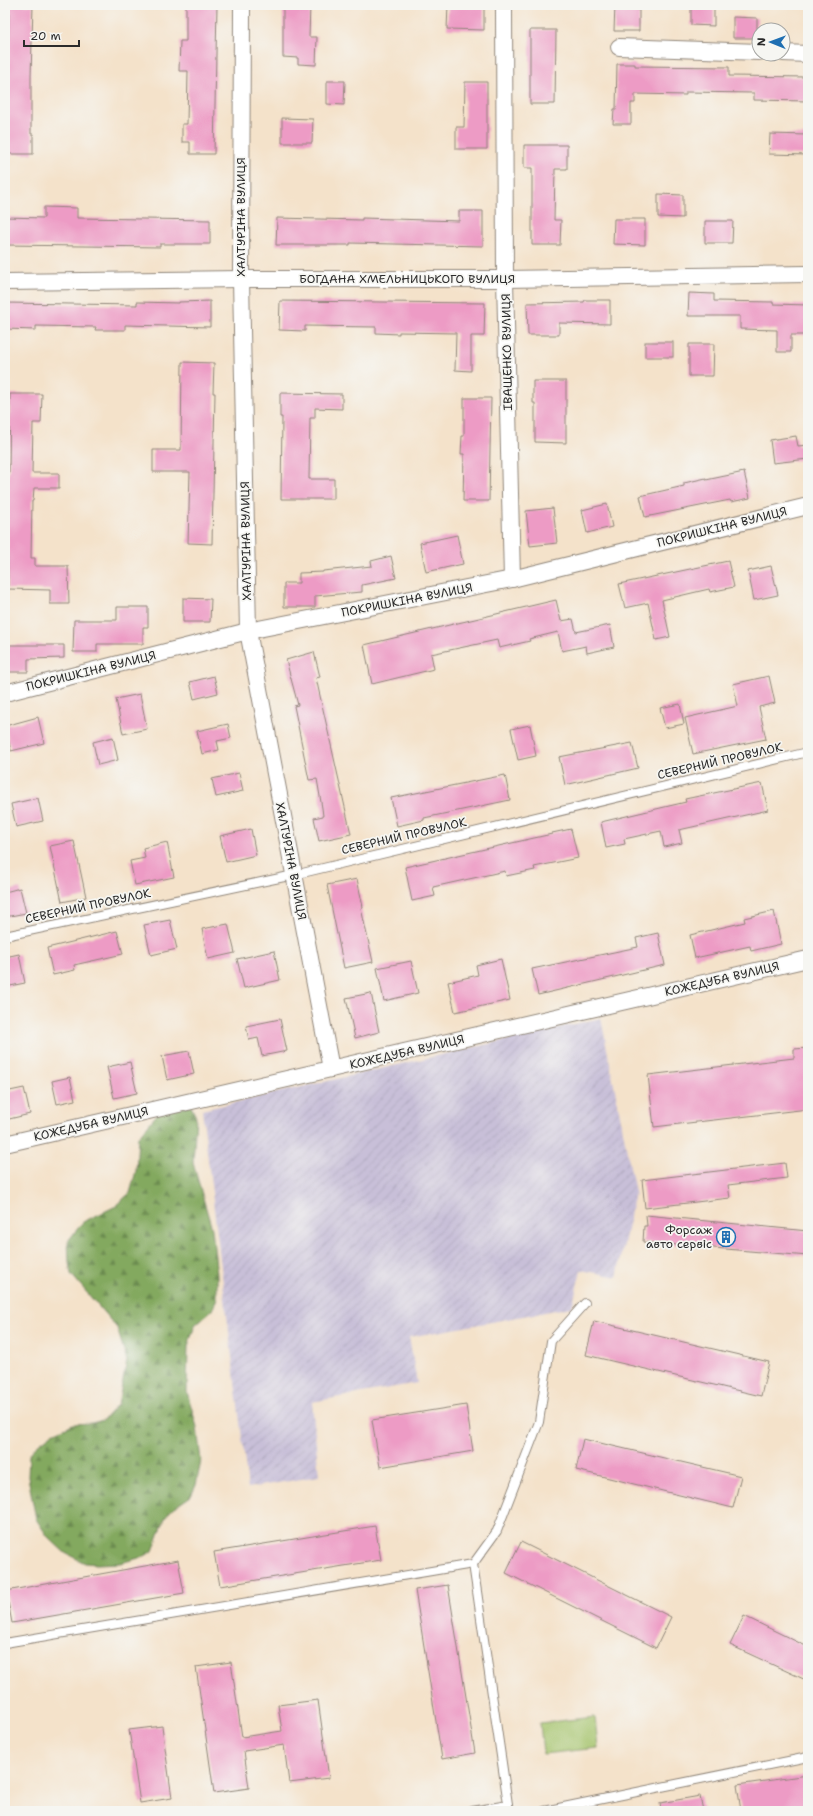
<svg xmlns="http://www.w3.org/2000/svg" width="813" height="1816" font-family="'Shantell Sans',sans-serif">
<defs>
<pattern id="industrial-furrows" width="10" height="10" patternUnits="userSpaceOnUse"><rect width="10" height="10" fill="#c8bfd8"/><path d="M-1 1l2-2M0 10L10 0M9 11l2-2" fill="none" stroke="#aca4ba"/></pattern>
<pattern id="forest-firs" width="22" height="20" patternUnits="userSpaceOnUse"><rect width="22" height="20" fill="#83a95f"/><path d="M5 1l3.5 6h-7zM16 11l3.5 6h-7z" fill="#6b8a4f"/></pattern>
</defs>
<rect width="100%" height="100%" fill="#f6f6f2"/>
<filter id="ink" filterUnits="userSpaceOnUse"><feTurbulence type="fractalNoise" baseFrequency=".025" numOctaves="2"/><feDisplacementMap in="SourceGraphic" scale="8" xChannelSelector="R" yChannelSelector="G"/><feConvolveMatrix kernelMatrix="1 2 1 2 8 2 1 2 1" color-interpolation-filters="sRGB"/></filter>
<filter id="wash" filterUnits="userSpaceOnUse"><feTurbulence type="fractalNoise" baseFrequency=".012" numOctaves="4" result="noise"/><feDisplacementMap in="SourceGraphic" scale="16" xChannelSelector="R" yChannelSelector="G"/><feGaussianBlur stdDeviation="0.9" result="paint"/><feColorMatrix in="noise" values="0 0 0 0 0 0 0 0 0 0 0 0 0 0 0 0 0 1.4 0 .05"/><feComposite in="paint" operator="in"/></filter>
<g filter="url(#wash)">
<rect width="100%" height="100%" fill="#f4e2ca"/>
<path fill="url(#industrial-furrows)" d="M601 1018 635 1192 617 1277 581 1270 572 1307 409 1337 417 1383 312 1402 319 1476 248 1488 202 1110Z"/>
<path fill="url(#forest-firs)" stroke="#576a45" d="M191 1106 196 1117 193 1163 212 1229 217 1275V1298L213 1309 195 1325 188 1346 187 1392 197 1427 201 1461 196 1485 191 1496 172 1509 165 1518 153 1551 143 1557 120 1563 97 1564 85 1563 65 1553 48 1537 36 1519 28 1477 29 1455 36 1446 53 1433 73 1424 92 1423 103 1420 118 1404 127 1361 117 1328 71 1274 69 1263 68 1241 83 1222 114 1207 130 1193 136 1171 138 1137 159 1112Z"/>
<path fill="#a4c36b" stroke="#68774b" d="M595 1717 598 1748 543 1754 540 1723Z"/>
<g id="blocks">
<g fill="#ed9bc5">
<path d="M9 5H33L31 76V134H33V154H7Z"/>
<path d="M186 5H217L214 154H190V142H182V124H187L188 71H179L180 41H186Z"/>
<path d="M283 5H310L309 37H317L316 65 298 64V58L283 57Z"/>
<path d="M448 5H484V30L447 29Z"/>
<path d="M615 5H639V31H614Z"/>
<path d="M691 5H714V26L691 25Z"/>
<path d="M733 17 757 18V38H733Z"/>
<path d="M530 30H556L555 104H530Z"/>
<path d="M617 64H635V66L729 67V76L808 77V101L754 100V93L686 92V95L635 94V103H631V124H613L614 109H616Z"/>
<path d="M327 81H345L344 105 327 104Z"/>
<path d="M465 82H487V149H456V127H464Z"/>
<path d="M282 118 313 119 312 143H282Z"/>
<path d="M770 134 808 135V155L769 154Z"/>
<path d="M524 145H567V169H555L554 220H561L560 245H532V168H524Z"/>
<path d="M658 194 683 195V218L658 217Z"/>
<path d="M44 207 77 208V218L210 220V244H160V247L5 245V217L44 218Z"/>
<path d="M459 211H483V246L350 243V245H276L277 218 362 220V218L459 221Z"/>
<path d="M614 219H645V245L613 244Z"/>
<path d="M705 221H733L732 243H705Z"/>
<path d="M689 293 714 294V301L773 302V304L808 305V335H791V352H777V330L740 329V316H688Z"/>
<path d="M585 300H610V324L559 323V335H528L527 303 584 302Z"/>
<path d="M210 301V327L125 325V330H95L96 327 36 326V330L5 329 6 303 137 305V302L179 303V302Z"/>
<path d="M280 301 485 303 484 336H471V371L455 370 456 333 399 332V334L376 333V327L305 326V331L279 330Z"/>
<rect x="645" y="342" width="28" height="15"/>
<path d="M689 344H714L713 376H689Z"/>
<path d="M182 362 214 363 213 393H215L212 544 188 543 190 472H153V450H181Z"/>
<path d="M533 381H566V443L535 442V403H533Z"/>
<path d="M280 393 342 394V409L315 408V418H310L309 479H334V499H281L282 417H280Z"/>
<path d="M10 394H42L41 423H33L32 473H59V488H34L33 501H32L31 558H35V566H68L69 604H50V590L8 589 7 500 8 473H9Z"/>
<path d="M464 398H491L489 501H463L464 454H461L462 436H464Z"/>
<path d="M796 436 798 446 808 445V459L773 463 770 440Z"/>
<path d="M744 472 750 498 731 502 730 500 645 517 640 496 684 486V483L706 478V480Z"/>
<path d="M607 504 612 527 587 533 582 510Z"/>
<path d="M553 508 557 543 530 546 526 511Z"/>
<path d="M457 535 463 564 426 572 420 543Z"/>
<path d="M391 556 396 578 362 585V592L315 596V607H284V583H299V573L323 572V571L372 566 371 561Z"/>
<path d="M728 561 734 587 710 592 709 589 662 600 670 637 656 640 648 603 625 608 619 584Z"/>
<path d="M771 566 778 595 754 600 748 571Z"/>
<path d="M183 598 211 599 210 622H183Z"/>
<path d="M556 600 561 621 573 619 576 632 610 625 614 647 587 653 586 646 562 651 558 632 529 639 530 641 499 648 497 640 431 654 434 669 372 684 364 645Z"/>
<path d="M117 607H148V627H143V644H97V652H73L74 620H117Z"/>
<path d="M5 645H64V658L28 659V672H5Z"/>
<path d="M314 652 320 677 316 678 351 834 319 841 314 818 323 816 322 808 317 779 309 780 294 706 298 705 286 660Z"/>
<path d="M214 676 218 693 194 699 190 682Z"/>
<path d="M769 676 775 703 759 707 766 739 693 754 685 718 738 706 733 684Z"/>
<path d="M140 694 147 729 123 734 116 699Z"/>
<path d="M680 704 684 724 665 728 660 708Z"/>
<path d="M38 717 44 743 11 751 5 726Z"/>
<path d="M228 724 231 738 217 741 219 750 202 754 197 731Z"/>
<path d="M530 725 536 756 518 760 511 729Z"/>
<path d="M113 737 118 760 98 765 93 742Z"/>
<path d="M632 743 638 768 565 785 559 757Z"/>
<path d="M239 773 243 791 216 797 212 779Z"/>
<path d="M505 775 510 800 424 818V820L397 826 391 798Z"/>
<path d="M762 783 768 810 679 830 682 843 664 847 661 831 624 839 625 844 606 848 601 822 686 802 685 799Z"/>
<path d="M38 798 43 821 16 827 11 804Z"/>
<path d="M251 829 256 855 226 862 220 836Z"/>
<path d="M571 829 578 858 534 867 535 870 506 876 505 871 433 887 435 896 412 901 405 867 552 834V833Z"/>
<path d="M74 841 86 897 62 902 50 846Z"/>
<path d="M167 842 174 877 135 885 130 861 145 858 143 848Z"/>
<path d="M357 879 363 907 361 908 373 962 344 968 327 885Z"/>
<path d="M20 888 26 913 5 917V892Z"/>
<path d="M774 911 781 944 751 951 750 946 695 958 690 935 745 922 744 918Z"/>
<path d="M170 920 177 949 151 955 144 925Z"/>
<path d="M228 924 235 953 208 959 202 929Z"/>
<path d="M117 931 123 954 74 965 75 970 53 975 47 948Z"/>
<path d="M658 933 665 965 538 995 532 969 638 947 636 938Z"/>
<path d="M274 951 280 980 244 988 237 959Z"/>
<path d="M19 954 25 983 5 987V957Z"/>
<path d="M501 959 510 1000 455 1012 448 982 478 975 476 965Z"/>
<path d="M411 961 418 993 384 1001 377 968Z"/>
<path d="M371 993 379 1032 355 1038 346 998Z"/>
<path d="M280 1019 287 1051 262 1056 258 1038 249 1040 246 1026Z"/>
<path d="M808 1048V1109L654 1127 648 1075 794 1058V1049Z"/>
<path d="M189 1051 194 1074 167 1080 162 1056Z"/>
<path d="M130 1062 137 1093 114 1098 107 1067Z"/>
<path d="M70 1077 75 1100 57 1104 52 1081Z"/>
<path d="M24 1088 30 1114 5 1120V1092Z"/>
<path d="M785 1163 787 1178 728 1185 730 1198 645 1208 642 1180Z"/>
<path d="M646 1215 808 1231V1256L643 1242 644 1226H647Z"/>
<path d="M594 1321 769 1362 761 1396 586 1355Z"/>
<path d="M466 1405 473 1451 380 1467 372 1420Z"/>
<path d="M583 1439 741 1476 733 1508 576 1470Z"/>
<path d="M375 1526 381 1560 220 1586 214 1552Z"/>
<path d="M521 1542 671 1617 656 1648 506 1573Z"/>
<path d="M178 1560 184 1593 12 1623 6 1591Z"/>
<path d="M448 1585 475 1753 442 1759 415 1590Z"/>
<path d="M744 1616 808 1647V1681L730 1645Z"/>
<path d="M231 1662 242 1737 282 1731 278 1705 318 1700 329 1778 289 1783 284 1745 244 1751 249 1788 214 1793 196 1667Z"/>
<path d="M162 1726 172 1798 140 1803 129 1730Z"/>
<path d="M808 1775V1808L784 1811H741L737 1785Z"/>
<path d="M700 1796 703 1811H661L660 1803Z"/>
</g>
</g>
</g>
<g filter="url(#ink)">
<use href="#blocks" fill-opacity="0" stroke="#90867a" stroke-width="1"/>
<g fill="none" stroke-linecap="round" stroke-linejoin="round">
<g stroke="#90867a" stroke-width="10">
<g id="service">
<path d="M5 936 294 875 808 752"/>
<path d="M473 1564 497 1531 539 1422 551 1341 585 1303"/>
<path d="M5 1643 473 1564 509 1811"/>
<path d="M472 1811 508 1805"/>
<path d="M544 1811 808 1757"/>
</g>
</g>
<g stroke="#90867a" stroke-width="18">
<g id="minor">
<path d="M242 5 241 279 248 631 331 1069"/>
<path d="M504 5 505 279 512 579"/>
<path d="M619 47 759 52"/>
<path d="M783 53 808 54"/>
<path d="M5 282 241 279H505L808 274"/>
<path d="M5 693 248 631 512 579 808 506"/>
<path d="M5 1144 808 959"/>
</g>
</g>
<use href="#service" stroke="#fff" stroke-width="8"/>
<use href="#minor" stroke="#fff" stroke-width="16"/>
</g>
</g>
<defs>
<g id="building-ring" transform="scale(1)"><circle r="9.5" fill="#f6f6f2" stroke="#1f6fb2" stroke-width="1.5"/><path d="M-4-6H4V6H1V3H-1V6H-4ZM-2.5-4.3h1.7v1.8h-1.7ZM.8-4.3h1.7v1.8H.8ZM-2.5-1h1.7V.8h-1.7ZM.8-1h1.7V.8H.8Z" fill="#1f6fb2"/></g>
</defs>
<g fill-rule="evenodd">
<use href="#building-ring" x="726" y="1237"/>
</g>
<g text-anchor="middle" stroke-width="3.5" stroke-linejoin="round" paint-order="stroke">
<g font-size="12" fill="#2b2b2b" stroke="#f6f6f2">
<text transform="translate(241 217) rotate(-90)" y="4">ХАЛТУРІНА ВУЛИЦЯ</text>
<text x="407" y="283">БОГДАНА ХМЕЛЬНИЦЬКОГО ВУЛИЦЯ</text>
<text transform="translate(507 352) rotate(-91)" y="4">ІВАЩЕНКО ВУЛИЦЯ</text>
<text transform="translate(722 527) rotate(-14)" y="4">ПОКРИШКІНА ВУЛИЦЯ</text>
<text transform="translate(246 541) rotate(-91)" y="4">ХАЛТУРІНА ВУЛИЦЯ</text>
<text transform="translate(407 600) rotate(-11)" y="4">ПОКРИШКІНА ВУЛИЦЯ</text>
<text transform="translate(91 671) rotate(-14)" y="4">ПОКРИШКІНА ВУЛИЦЯ</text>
<text transform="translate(720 761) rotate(-13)" y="4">СЕВЕРНИЙ ПРОВУЛОК</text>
<text transform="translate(404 836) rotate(-13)" y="4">СЕВЕРНИЙ ПРОВУЛОК</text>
<text transform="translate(291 861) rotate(79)" y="4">ХАЛТУРІНА ВУЛИЦЯ</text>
<text transform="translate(88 906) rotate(-12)" y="4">СЕВЕРНИЙ ПРОВУЛОК</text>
<text transform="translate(722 979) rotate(-13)" y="4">КОЖЕДУБА ВУЛИЦЯ</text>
<text transform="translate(407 1052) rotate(-13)" y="4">КОЖЕДУБА ВУЛИЦЯ</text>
<text transform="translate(91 1124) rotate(-13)" y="4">КОЖЕДУБА ВУЛИЦЯ</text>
</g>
<g font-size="12" fill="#2b2b2b" stroke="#f6f6f2" text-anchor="end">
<text x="712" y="1234">Форсаж<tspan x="712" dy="14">авто сервіс</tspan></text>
</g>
</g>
<rect width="813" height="1816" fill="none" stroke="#f6f6f2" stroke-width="20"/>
<g transform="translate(771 42) rotate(271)"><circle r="19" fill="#f6f6f2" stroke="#a5a5a2"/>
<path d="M0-3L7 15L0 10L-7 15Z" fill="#1f6fb2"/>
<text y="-6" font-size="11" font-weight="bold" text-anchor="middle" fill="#2b2b2b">N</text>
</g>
<path d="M24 40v6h55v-6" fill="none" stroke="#2b2b2b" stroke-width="2"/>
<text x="30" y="40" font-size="12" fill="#2b2b2b" stroke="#f6f6f2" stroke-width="3" paint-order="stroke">20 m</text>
</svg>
